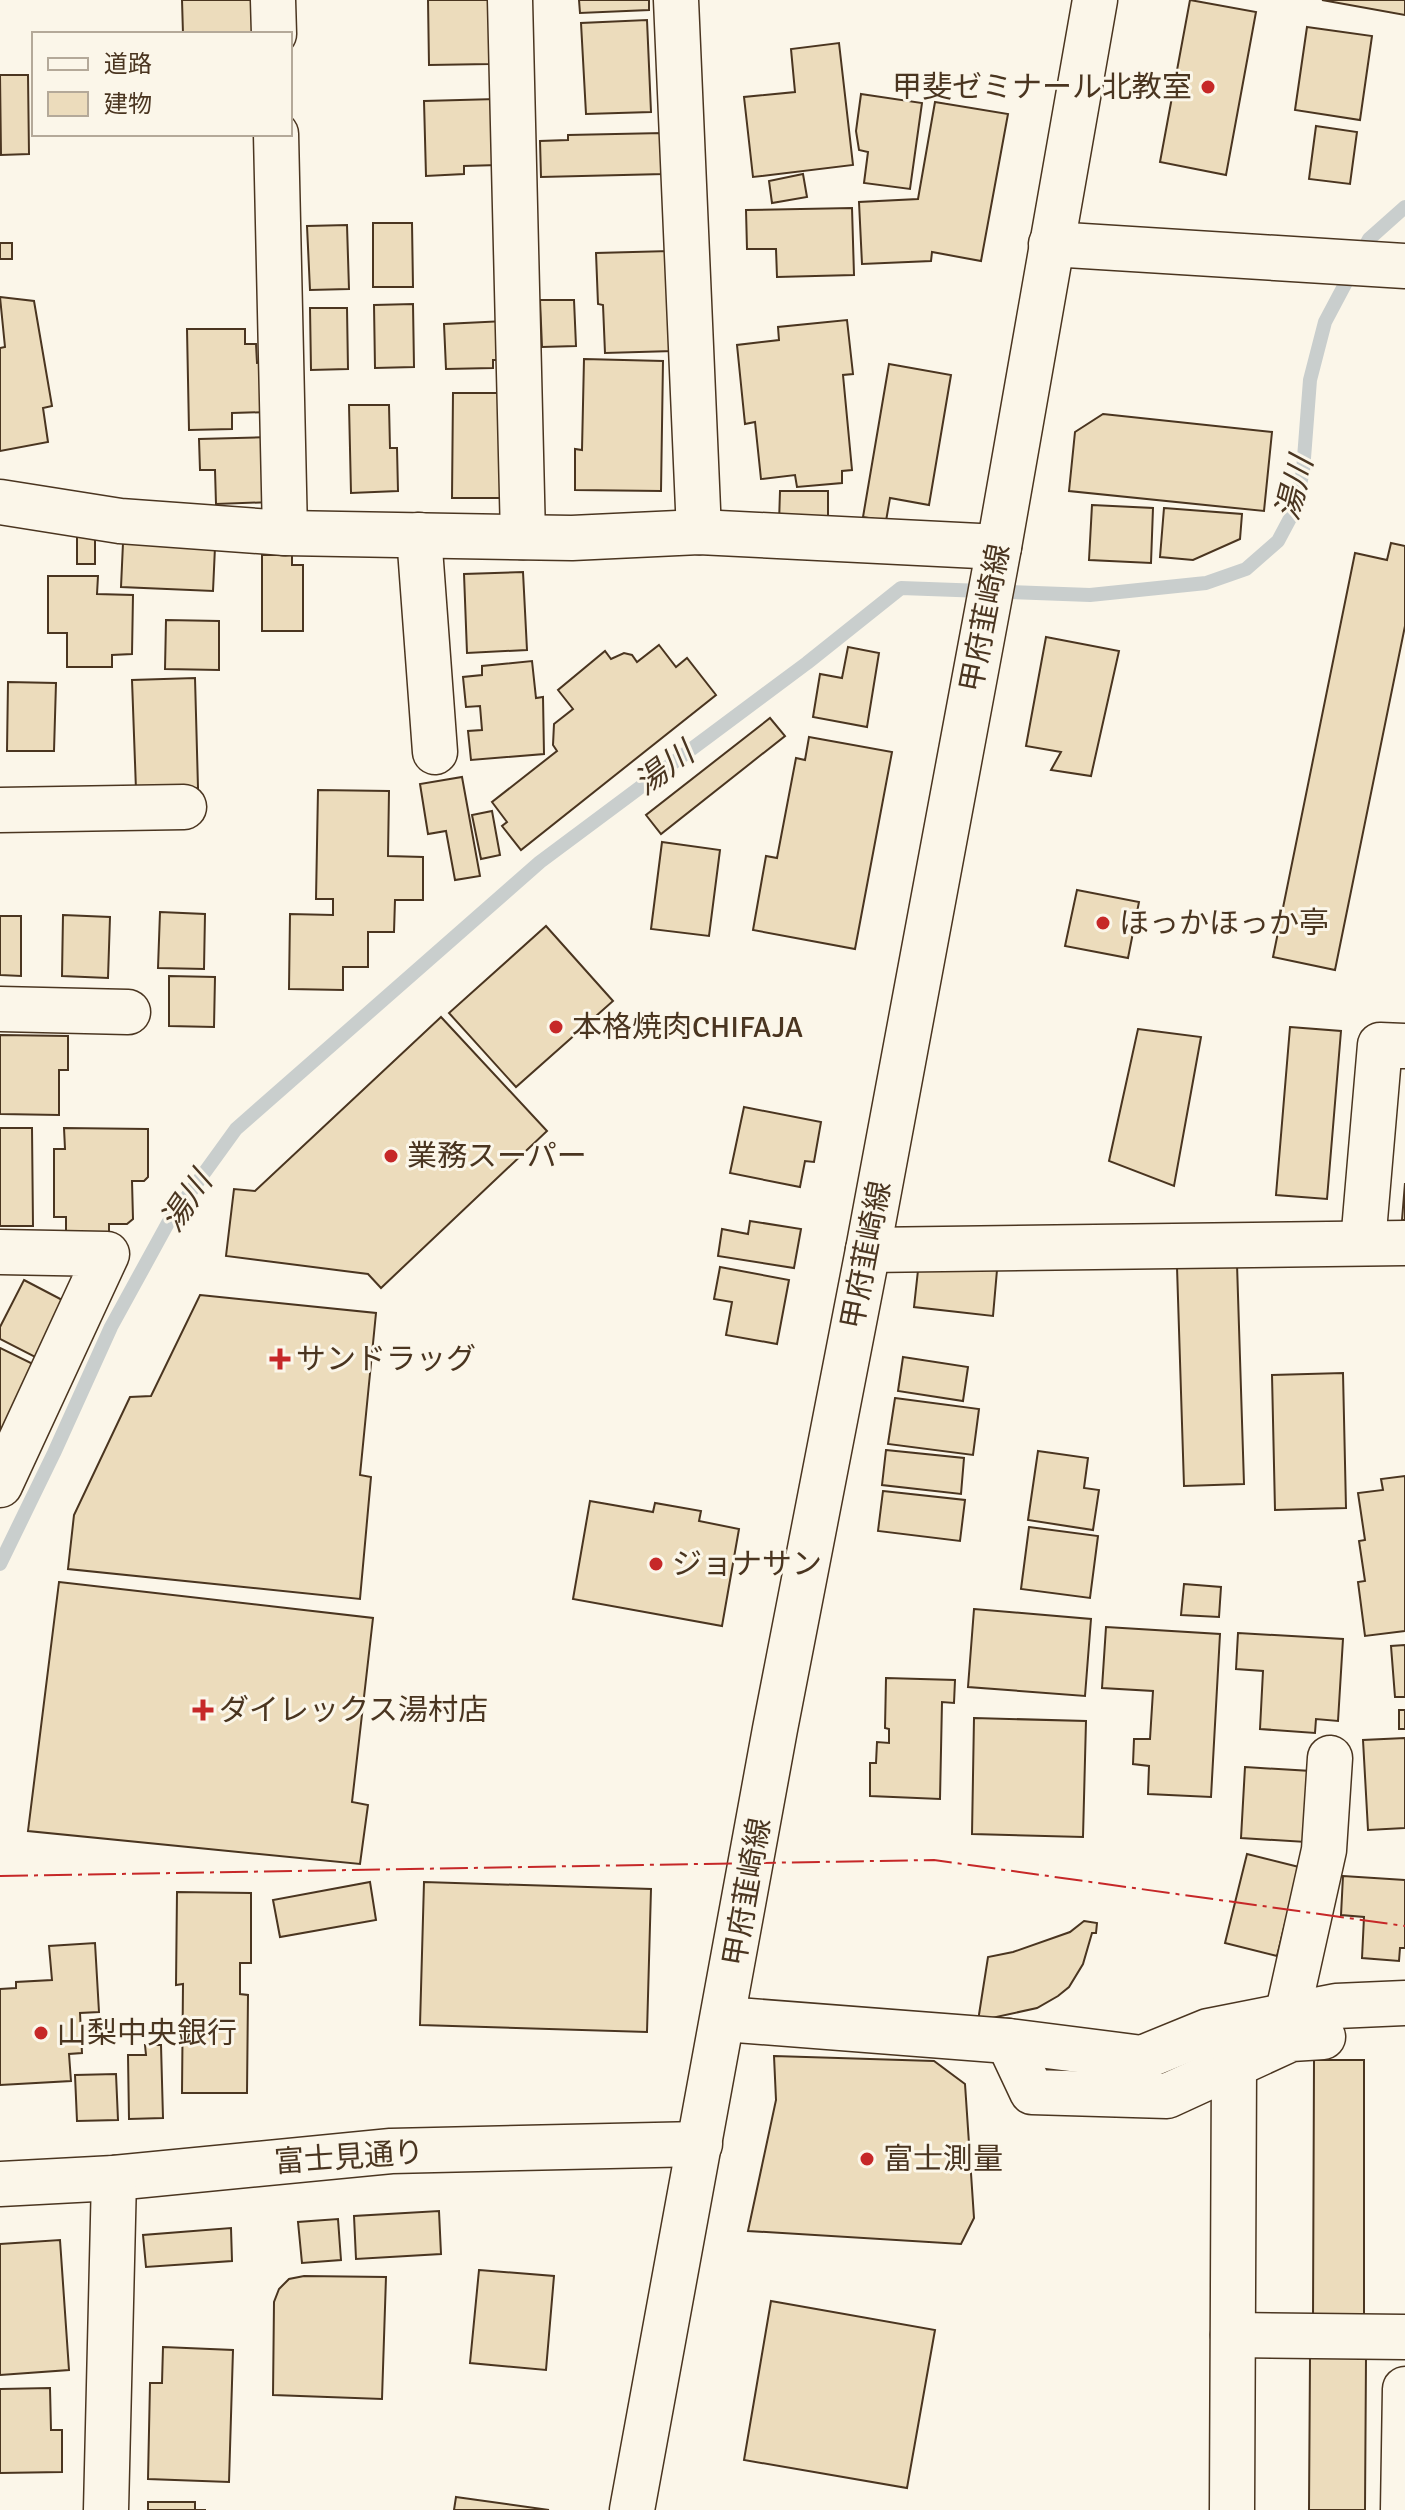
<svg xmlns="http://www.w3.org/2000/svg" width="1405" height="2510" font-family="Signika,'Noto Sans JP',sans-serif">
<rect width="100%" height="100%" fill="#fbf6e9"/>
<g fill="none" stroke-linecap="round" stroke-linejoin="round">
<path stroke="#c9cecd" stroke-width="14" d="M0 1564 54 1453 111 1327 168 1223 236 1129 540 862 807 663 901 588 1090 595 1206 583 1246 569 1278 541 1294 511 1303 471 1310 380 1325 322 1369 239 1405 207"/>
</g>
<g fill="#ecdcbc" stroke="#4a3520" stroke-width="2">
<path d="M182 0H255L256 34H183Z"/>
<path d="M428 0H499L490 64 429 65Z"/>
<path d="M579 0H649V10L580 13Z"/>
<path d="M1190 0 1256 12 1226 175 1160 162Z"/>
<path d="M1322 0H1405V15Z"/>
<path d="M647 20 651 112 586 114 581 23Z"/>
<path d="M1307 27 1372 36 1360 120 1295 110Z"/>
<path d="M839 43 853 165 753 177 744 97 795 92 791 49Z"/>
<path d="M0 75H28L29 154 1 155Z"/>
<path d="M861 94 922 103 910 189 864 183 868 152 859 150 856 131Z"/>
<path d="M496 99 498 165 464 166V174L426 176 424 101Z"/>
<path d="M935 102 1008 114 981 261 932 252 931 261 862 264 859 202 918 199Z"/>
<path d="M1316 126 1357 132 1350 184 1309 179Z"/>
<path d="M663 133 664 174 541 177 540 141 568 140V135Z"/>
<path d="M803 174 807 197 772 203 769 181Z"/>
<path d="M852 208 854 275 777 277 776 249H747L746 210Z"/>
<path d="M373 223H412L413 287H373Z"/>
<path d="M347 225 349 289 310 290 307 226Z"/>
<rect x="0" y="243" width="12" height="16"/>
<path d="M670 251 673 351 605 353 603 305 598 304 596 253Z"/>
<path d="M0 297 34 301 52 406 43 408 48 442 0 451V348L5 347Z"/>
<path d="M540 300H574L576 346 542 347Z"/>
<path d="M413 304 414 367 375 368 374 305Z"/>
<path d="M310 308H347L348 369 311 370Z"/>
<path d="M847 320 853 374 843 375 852 470 842 471V483L797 487 795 475 761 479 755 422 745 424 737 345 779 340 778 327Z"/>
<path d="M505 321 506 360H493V368L446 369 444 324Z"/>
<path d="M187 329H245V344H256L257 363 268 362 269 412 232 413V429L189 430Z"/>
<path d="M584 359 663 361 661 491 575 490V449L582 450Z"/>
<path d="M889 364 951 375 929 505 890 498 886 521 863 517Z"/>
<path d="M453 393H505V498H452Z"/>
<path d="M349 405H389L390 448H397L398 491 351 493Z"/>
<path d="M1103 414 1272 432 1264 511 1069 491 1075 432Z"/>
<path d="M270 437 272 502 216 504 215 470H200L199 439Z"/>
<path d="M780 491H828V523H779Z"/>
<path d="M1092 505 1153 508 1151 563 1089 560Z"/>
<path d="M1164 508 1242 514 1240 539 1193 560 1160 557Z"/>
<path d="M77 534 95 535V564H77Z"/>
<path d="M123 543 215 547 213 591 121 587Z"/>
<path d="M1391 543 1405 546V626L1335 970 1273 957 1355 553 1387 560Z"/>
<path d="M262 555H292V565H303V631H262Z"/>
<path d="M523 572 527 650 467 653 464 574Z"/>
<path d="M48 576H98L97 594 133 595 132 654 112 655V667H67V633H48Z"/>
<path d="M166 620 219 621V670L165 669Z"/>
<path d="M1046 637 1119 651 1091 776 1051 770 1061 752 1026 746Z"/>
<path d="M659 645 676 667 687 658 716 695 521 850 502 826 507 822 492 802 557 751 553 745 554 724 573 709 558 690 605 651 611 659 624 653 632 655 637 662Z"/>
<path d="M848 647 879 653 867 727 813 717 820 674 842 678Z"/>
<path d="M532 661 536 698 543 697 544 754 471 760 468 731 482 730 480 706 466 707 463 677 482 675V666Z"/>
<path d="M195 678 198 788 136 790 132 680Z"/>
<path d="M8 682 56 683 54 751H7Z"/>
<path d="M770 718 785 736 661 834 646 815Z"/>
<path d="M809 737 892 752 855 949 753 930 766 856 777 858 796 758 805 760Z"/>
<path d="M462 777 480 876 455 880 446 831 428 834 420 784Z"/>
<path d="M318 790 389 791 388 856 423 857V900H395L394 932H368V967H343V990L289 989 290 914 333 915V899H316Z"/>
<path d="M492 811 500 855 481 859 472 815Z"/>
<path d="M662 842 720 850 709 936 651 929Z"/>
<path d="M1077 890 1139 902 1128 958 1065 946Z"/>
<path d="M160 912 205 914 204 969 158 968Z"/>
<path d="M63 915 110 917 108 978 62 976Z"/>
<path d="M0 916H21V976L0 975Z"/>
<path d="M546 926 613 1001 516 1087 449 1013Z"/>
<path d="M169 976 215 977 214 1027 169 1026Z"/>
<path d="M441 1017 547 1131 381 1288 368 1274 226 1256 234 1189 255 1191Z"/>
<path d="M1290 1027 1341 1031 1327 1199 1276 1195Z"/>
<path d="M1138 1029 1201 1037 1174 1186 1109 1161Z"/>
<path d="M0 1035 68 1036V1070H59V1115L0 1114Z"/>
<path d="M744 1107 821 1122 814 1162 805 1161 800 1187 730 1173Z"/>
<path d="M0 1128H32L33 1226H0Z"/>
<path d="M64 1128 148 1129V1177L144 1181H132L133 1219 127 1224H109V1240H66V1217H54V1149H65Z"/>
<path d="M1405 1183V1220H1402Z"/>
<path d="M750 1221 801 1229 794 1268 718 1256 722 1229 748 1234Z"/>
<path d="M919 1261 997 1270 993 1316 914 1307Z"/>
<path d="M1237 1264 1244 1484 1184 1486 1177 1267Z"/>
<path d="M720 1267 789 1280 777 1344 726 1335 732 1302 714 1299Z"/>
<path d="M24 1280 68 1303 39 1359 0 1339V1327Z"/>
<path d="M200 1295 376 1313 360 1475 371 1477 360 1599 68 1569 74 1515 130 1397 151 1396Z"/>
<path d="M0 1348 37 1366 0 1441Z"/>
<path d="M903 1357 968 1367 963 1401 898 1391Z"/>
<path d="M1343 1373 1346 1508 1275 1510 1272 1375Z"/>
<path d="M895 1398 979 1409 973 1455 888 1444Z"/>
<path d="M886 1450 964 1458 961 1494 882 1485Z"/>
<path d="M1038 1451 1088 1458 1084 1488 1099 1490 1093 1530 1028 1520Z"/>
<path d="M1405 1476V1631L1365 1636 1358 1582 1365 1581 1359 1541 1365 1540 1358 1493 1383 1490 1381 1479Z"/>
<path d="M883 1491 965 1500 960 1541 878 1531Z"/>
<path d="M590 1501 653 1512 655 1503 701 1511 699 1521 739 1529 722 1626 573 1599Z"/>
<path d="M1029 1527 1098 1536 1090 1598 1021 1589Z"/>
<path d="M59 1582 373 1618 352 1802 368 1805 360 1864 28 1831Z"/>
<path d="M1184 1584 1221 1587 1219 1617 1181 1615Z"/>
<path d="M974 1609 1091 1619 1085 1696 968 1687Z"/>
<path d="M1106 1627 1220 1634 1211 1797 1148 1794 1149 1766 1133 1764 1134 1739H1150L1153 1691 1102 1688Z"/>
<path d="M1238 1633 1343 1639 1338 1721 1316 1719 1315 1733 1260 1729 1263 1671 1236 1669Z"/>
<path d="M1405 1645V1697H1395L1391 1646Z"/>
<path d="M886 1678 955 1680 954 1703 942 1702 940 1799 870 1796V1763H876L877 1742 889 1743V1729L885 1728Z"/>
<rect x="1399" y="1710" width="6" height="19"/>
<path d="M974 1718 1086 1721 1083 1837 972 1834Z"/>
<path d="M1405 1738V1828L1368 1830 1363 1740Z"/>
<path d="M1245 1767 1311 1771 1306 1842 1241 1838Z"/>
<path d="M1247 1854 1299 1867 1277 1956 1225 1943Z"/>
<path d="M1343 1876 1405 1880V1948H1400L1399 1961 1362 1958 1364 1917 1341 1915Z"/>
<path d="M370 1882 376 1920 280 1937 273 1900Z"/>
<path d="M424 1882 651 1889 647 2032 420 2025Z"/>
<path d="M177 1892 251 1893V1963H240V1994L248 1995 247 2093H182L183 1984 176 1985Z"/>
<path d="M1084 1921 1097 1923 1096 1933H1092L1083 1964 1069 1987 1058 1996 1037 2008 978 2021 988 1957 1013 1952 1070 1932Z"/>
<path d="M95 1943 99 2012 80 2013 82 2053 69 2054 71 2081 0 2085V1989L16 1988V1982L52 1980 49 1946Z"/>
<path d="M145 2045H161L163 2118 129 2119 128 2055H146Z"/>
<path d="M774 2056 934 2061 965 2084 974 2218 961 2244 748 2231 776 2100Z"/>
<path d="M1314 2060H1364V2319H1313Z"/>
<path d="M116 2074 118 2120 77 2121 75 2075Z"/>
<path d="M439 2211 441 2254 356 2259 354 2216Z"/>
<path d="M338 2219 341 2260 302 2263 298 2222Z"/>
<path d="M231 2228 232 2261 146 2267 143 2235Z"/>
<path d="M60 2240 69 2370 0 2375V2244Z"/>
<path d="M479 2270 554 2276 546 2370 470 2363Z"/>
<path d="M304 2276 386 2277 382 2399 273 2395 274 2302 279 2289 289 2279Z"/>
<path d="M771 2301 935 2330 907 2488 744 2460Z"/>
<path d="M163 2347 233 2350 229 2482 148 2479 150 2383H162Z"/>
<path d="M1310 2358H1366L1365 2510H1309Z"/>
<path d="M50 2388 51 2430H62V2472L0 2473V2389Z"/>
<path d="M456 2497 549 2510H454Z"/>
<path d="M148 2502H195V2510H206H148Z"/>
</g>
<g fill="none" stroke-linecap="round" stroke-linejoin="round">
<g stroke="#4a3520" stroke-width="47">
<g id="minor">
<path d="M273 0 274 34"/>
<path d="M510 0 523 537"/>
<path d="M676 0 699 532"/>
<path d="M276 134 285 533"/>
<path d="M1051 244 1405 266"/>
<path d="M0 502 120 521 285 533 572 538 699 532 999 547"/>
<path d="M419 535 435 752"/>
<path d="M0 810 184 807"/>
<path d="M0 1009 128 1012"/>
<path d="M1363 1243 1380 1045 1405 1046"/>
<path d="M868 1250 1405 1243"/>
<path d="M0 1252 107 1254 0 1485"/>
<path d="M1287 2016 1324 1850 1330 1758"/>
<path d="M724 2019 1008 2041 1142 2058 1208 2031 1336 2006 1405 2003"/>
<path d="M1008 2041 1032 2092 1167 2096 1291 2039 1323 2037"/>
<path d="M0 2184 114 2178 391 2151 700 2144"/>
<path d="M1233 2335 1405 2337"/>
<path d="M106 2510 114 2178"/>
<path d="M1232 2510 1234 2066"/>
<path d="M1403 2510 1405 2389"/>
</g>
</g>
<g stroke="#4a3520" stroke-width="47">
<path id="major" d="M632 2510 775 1729 868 1250 999 547 1095 0"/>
</g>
<use href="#minor" stroke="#fbf6e9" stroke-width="44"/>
<use href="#major" stroke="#fbf6e9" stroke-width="44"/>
<path stroke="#c62828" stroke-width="2" stroke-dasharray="28 6 4 6" stroke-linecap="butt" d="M0 1876 934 1860 1405 1926"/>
</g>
<g fill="#c62828" stroke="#fbf6e9" stroke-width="3">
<circle cx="1208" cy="87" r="8"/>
<circle cx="1103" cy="923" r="8"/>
<circle cx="556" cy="1027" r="8"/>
<circle cx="391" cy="1156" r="8"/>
<path d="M276 1347h8v8h8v8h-8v8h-8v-8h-8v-8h8z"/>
<circle cx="656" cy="1564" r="8"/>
<path d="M199 1698h8v8h8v8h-8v8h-8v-8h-8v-8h8z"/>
<circle cx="41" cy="2033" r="8"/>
<circle cx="867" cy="2159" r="8"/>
</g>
<g text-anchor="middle" stroke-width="6" stroke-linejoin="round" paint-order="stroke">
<g font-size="30" fill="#4a3520" stroke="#fbf6e9" text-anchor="start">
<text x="1192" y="97" text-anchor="end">甲斐ゼミナール北教室</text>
<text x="1119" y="933">ほっかほっか亭</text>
<text x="572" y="1037">本格焼肉CHIFAJA</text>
<text x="407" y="1166">業務スーパー</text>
<text x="296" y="1369">サンドラッグ</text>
<text x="672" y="1574">ジョナサン</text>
<text x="219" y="1720">ダイレックス湯村店</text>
<text x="57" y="2043">山梨中央銀行</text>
<text x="883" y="2169">富士測量</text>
</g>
<g font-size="30" fill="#4a3520" stroke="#fbf6e9">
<text transform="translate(985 618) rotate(-79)" y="10">甲府韮崎線</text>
<text transform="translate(866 1255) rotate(-79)" y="10">甲府韮崎線</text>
<text transform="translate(747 1892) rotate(-80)" y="10">甲府韮崎線</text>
<text transform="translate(349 2157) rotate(-4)" y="10">富士見通り</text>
</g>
<g font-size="32" font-style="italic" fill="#4a3520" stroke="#fbf6e9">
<text transform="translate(1294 488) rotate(-76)" y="11">湯川</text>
<text transform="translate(664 768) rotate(-37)" y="11">湯川</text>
<text transform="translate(186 1201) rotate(-56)" y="11">湯川</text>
</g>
</g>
<rect x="32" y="32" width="260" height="104" fill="#fbf6e9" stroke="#b4a999" stroke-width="2"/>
<rect x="48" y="58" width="40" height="12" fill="#fbf6e9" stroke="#b4a999" stroke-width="2"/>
<text x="104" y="72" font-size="24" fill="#4a3520">道路</text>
<rect x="48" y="92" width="40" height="24" fill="#ecdcbc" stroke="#b4a999" stroke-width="2"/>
<text x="104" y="112" font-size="24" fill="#4a3520">建物</text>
</svg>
